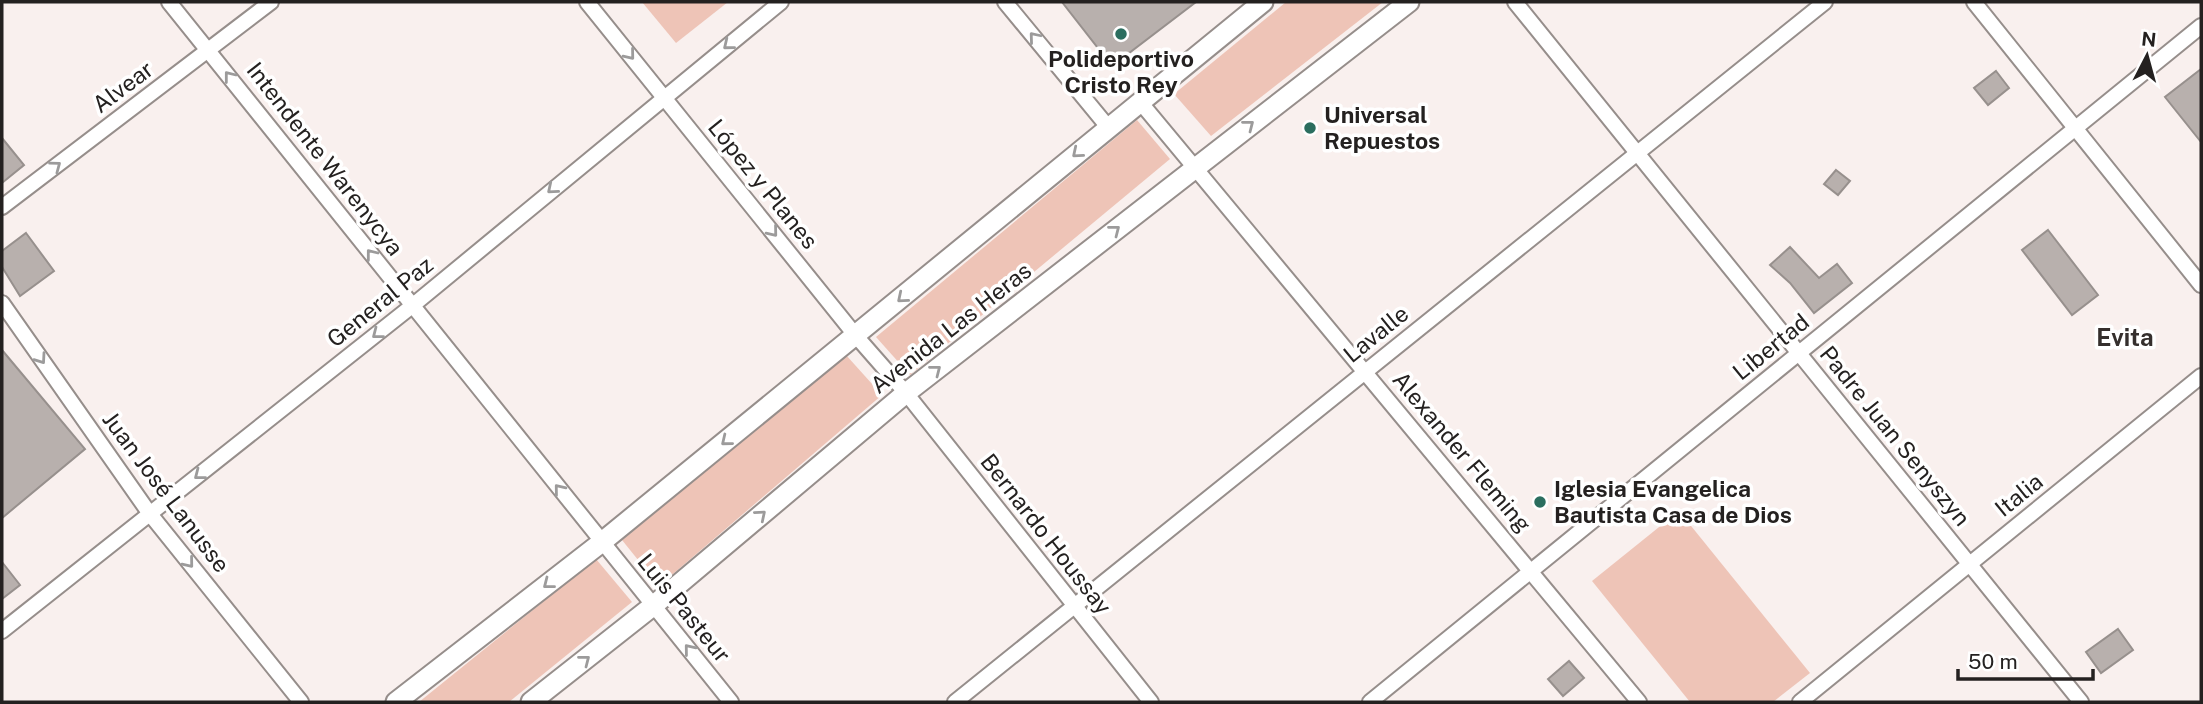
<svg xmlns="http://www.w3.org/2000/svg" width="2203" height="704" font-family="'Public Sans',sans-serif">
<rect width="100%" height="100%" fill="#f9f0ee"/>
<g fill="#eec4b7">
<path d="M642 2H728L676 43Z"/>
<path d="M1286 2H1383L1211 136 1174 94Z"/>
<path d="M1137 120 1170 159 910 375 876 337Z"/>
<path d="M846 355 882 395 659 586 622 540Z"/>
<path d="M1679 511 1810 673 1773 702H1690L1592 581Z"/>
<path d="M596 559 632 602 509 702H419Z"/>
</g>
<g fill="#b8b0ad" stroke="#97908d" stroke-width="2">
<path d="M1062 2H1196L1112 66Z"/>
<path d="M2201 69V142L2165 97Z"/>
<path d="M1996 71 2009 88 1988 105 1974 88Z"/>
<path d="M2 138 24 165 2 183Z"/>
<path d="M1836 170 1850 181 1838 195 1824 184Z"/>
<path d="M2048 230 2098 295 2072 315 2022 250Z"/>
<path d="M26 233 54 271 20 296 2 267V251Z"/>
<path d="M1790 247 1819 278 1837 264 1852 283 1814 313 1790 283 1770 265Z"/>
<path d="M2 350 85 449 2 518Z"/>
<path d="M2 562 20 585 2 599Z"/>
<path d="M2118 629 2133 650 2101 673 2086 652Z"/>
<path d="M1569 661 1584 678 1563 696 1548 679Z"/>
</g>
<g fill="none" stroke-linecap="round" stroke-linejoin="round">
<g stroke="#968e8b" stroke-width="18">
<g id="minor">
<path d="M169 2 731 702"/>
<path d="M587 2 856 336 906 393 1151 702"/>
<path d="M1005 2 1108 127"/>
<path d="M1515 2 2081 702"/>
<path d="M1974 2 2201 285"/>
<path d="M1141 103 1639 702"/>
<path d="M2 207 271 2"/>
<path d="M2 303 150 514 301 702"/>
<path d="M2 631 412 306 781 2"/>
<path d="M955 702 1825 2"/>
<path d="M1370 702 2201 26"/>
<path d="M1800 702 2201 376"/>
</g>
</g>
<g stroke="#968e8b" stroke-width="23">
<g id="secondary">
<path d="M396 702 602 542 1263 2"/>
<path d="M531 702 654 605 906 393 1409 2"/>
</g>
</g>
<use href="#minor" stroke="#fff" stroke-width="14"/>
<use href="#secondary" stroke="#fff" stroke-width="19"/>
</g>
<defs><path id="oneway-chevron" d="M-2-3.5L2.5 0L-2 3.5" fill="none" stroke-width="1.6" stroke-linecap="round" stroke-linejoin="round" transform="scale(1.75)"/></defs>
<g stroke="#9c9b9b">
<use href="#oneway-chevron" transform="translate(1034 37) rotate(-130)"/>
<use href="#oneway-chevron" transform="translate(728 45) rotate(141)"/>
<use href="#oneway-chevron" transform="translate(630 55) rotate(51)"/>
<use href="#oneway-chevron" transform="translate(229 76) rotate(-128)"/>
<use href="#oneway-chevron" transform="translate(1249 125) rotate(-38)"/>
<use href="#oneway-chevron" transform="translate(1077 153) rotate(140)"/>
<use href="#oneway-chevron" transform="translate(56 166) rotate(-37)"/>
<use href="#oneway-chevron" transform="translate(552 189) rotate(140)"/>
<use href="#oneway-chevron" transform="translate(1115 230) rotate(-38)"/>
<use href="#oneway-chevron" transform="translate(773 232) rotate(51)"/>
<use href="#oneway-chevron" transform="translate(371 254) rotate(-128)"/>
<use href="#oneway-chevron" transform="translate(902 298) rotate(140)"/>
<use href="#oneway-chevron" transform="translate(377 334) rotate(142)"/>
<use href="#oneway-chevron" transform="translate(41 359) rotate(55)"/>
<use href="#oneway-chevron" transform="translate(936 370) rotate(-38)"/>
<use href="#oneway-chevron" transform="translate(726 441) rotate(141)"/>
<use href="#oneway-chevron" transform="translate(199 475) rotate(142)"/>
<use href="#oneway-chevron" transform="translate(559 489) rotate(-129)"/>
<use href="#oneway-chevron" transform="translate(761 515) rotate(-40)"/>
<use href="#oneway-chevron" transform="translate(189 563) rotate(51)"/>
<use href="#oneway-chevron" transform="translate(548 584) rotate(142)"/>
<use href="#oneway-chevron" transform="translate(689 649) rotate(-129)"/>
<use href="#oneway-chevron" transform="translate(585 660) rotate(-38)"/>
</g>
<g fill="#2b6e5f" stroke="#fff" stroke-width="2.5">
<circle cx="1121" cy="34" r="7"/>
<circle cx="1310" cy="128" r="7"/>
<circle cx="1540" cy="502" r="7"/>
</g>
<g text-anchor="middle" stroke-width="7" stroke-linejoin="round" paint-order="stroke">
<g font-size="23" font-weight="bold" fill="#242120" stroke="#fff" text-anchor="start">
<text x="1121" y="67" text-anchor="middle">Polideportivo<tspan x="1121" dy="26">Cristo Rey</tspan></text>
<text x="1324" y="123">Universal<tspan x="1324" dy="26">Repuestos</tspan></text>
<text x="1554" y="497">Iglesia Evangelica<tspan x="1554" dy="26">Bautista Casa de Dios</tspan></text>
</g>
<g font-size="23" fill="#242120" stroke="#fff">
<text transform="translate(123 87) rotate(-37)" y="8">Alvear</text>
<text transform="translate(325 159) rotate(52)" y="8">Intendente Warenycya</text>
<text transform="translate(763 184) rotate(51)" y="8">López y Planes</text>
<text transform="translate(380 302) rotate(-39)" y="8">General Paz</text>
<text transform="translate(951 328) rotate(-38)" y="8">Avenida Las Heras</text>
<text transform="translate(1376 334) rotate(-39)" y="8">Lavalle</text>
<text transform="translate(1771 347) rotate(-39)" y="8">Libertad</text>
<text transform="translate(1895 436) rotate(51)" y="8">Padre Juan Senyszyn</text>
<text transform="translate(1462 452) rotate(50)" y="8">Alexander Fleming</text>
<text transform="translate(166 492) rotate(53)" y="8">Juan José Lanusse</text>
<text transform="translate(2019 495) rotate(-39)" y="8">Italia</text>
<text transform="translate(1046 534) rotate(52)" y="8">Bernardo Houssay</text>
<text transform="translate(684 608) rotate(51)" y="8">Luis Pasteur</text>
</g>
<g font-size="24" font-weight="bold" fill="#352f2d" stroke="#fff">
<text x="2125" y="346">Evita</text>
</g>
</g>
<rect width="2203" height="704" fill="none" stroke="#242120" stroke-width="7"/>
<g transform="translate(2147 56) rotate(6)" stroke="#ffffff" stroke-width="5" paint-order="stroke">
<path d="M0-5L12 26L0 18L-12 26Z" fill="#242120"/>
<text y="-10" font-size="19" font-weight="bold" text-anchor="middle" fill="#242120">N</text>
</g>
<path d="M1958 669v10h135v-10" fill="none" stroke="#242120" stroke-width="3.5"/>
<text x="1968" y="669" font-size="21" fill="#242120" stroke="#ffffff" stroke-width="5" paint-order="stroke">50 m</text>
</svg>
